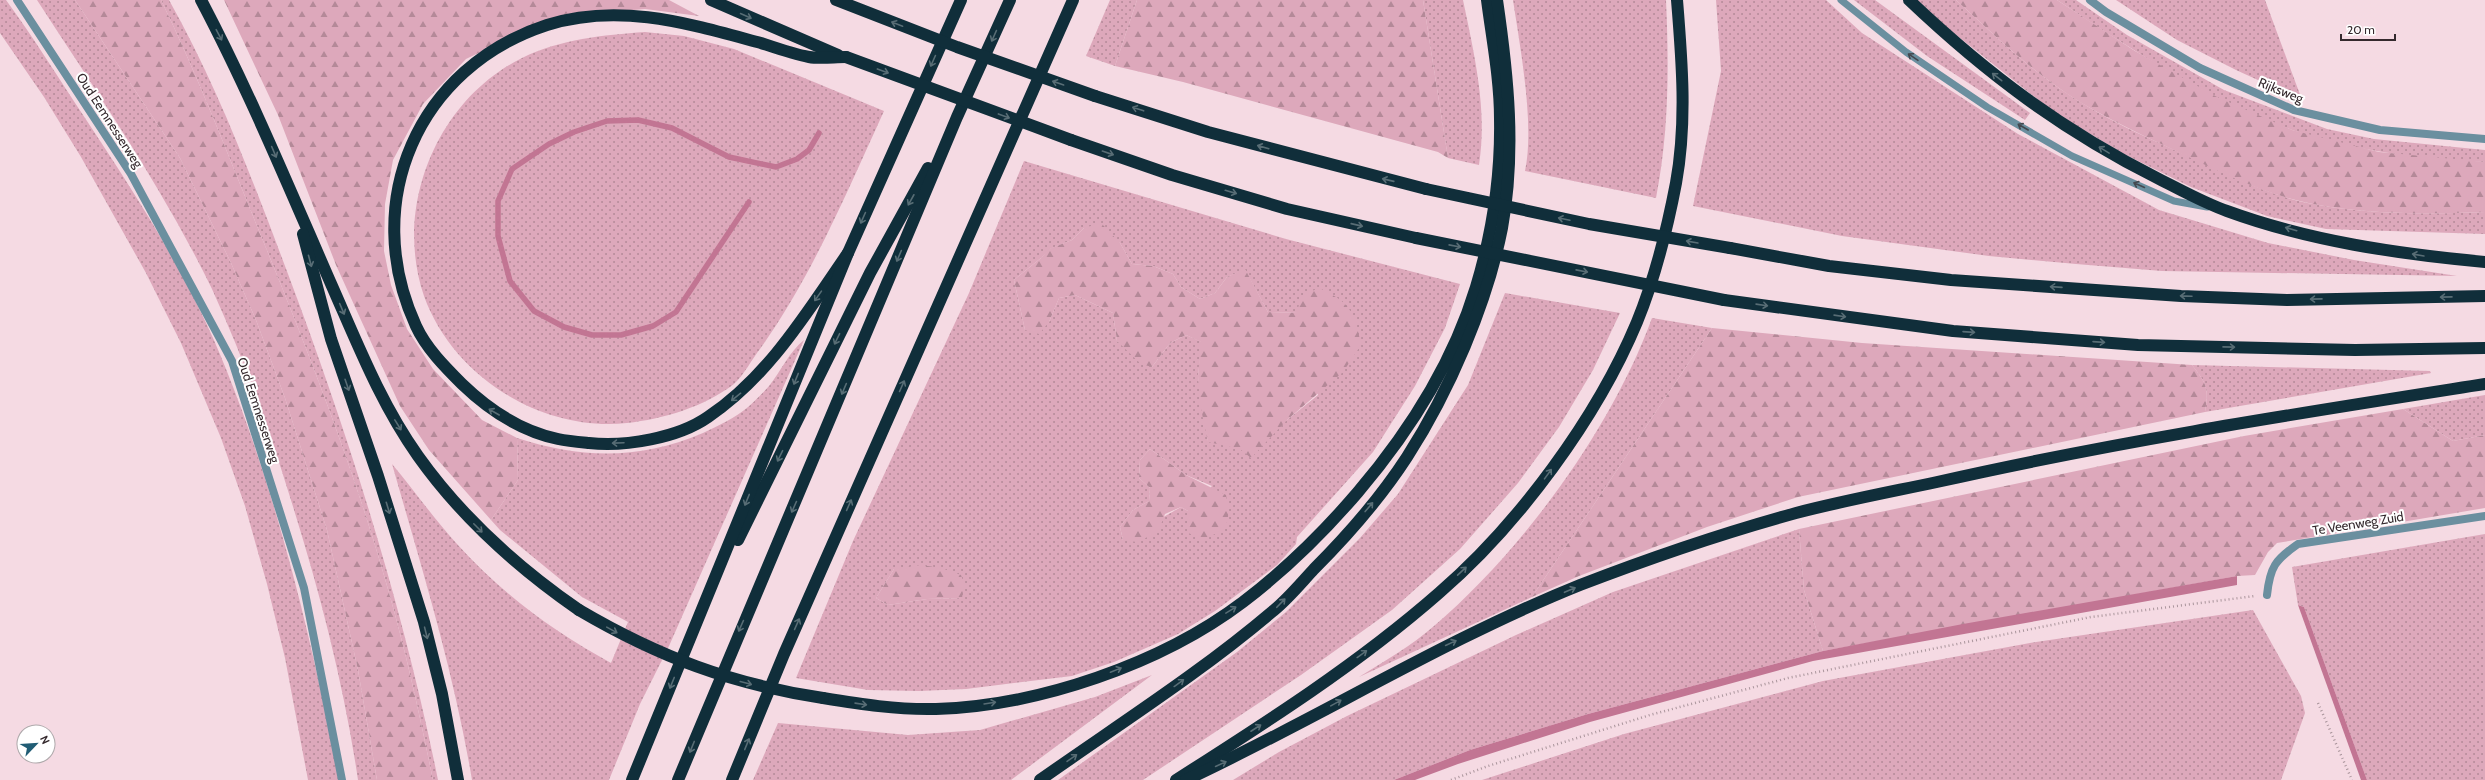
<svg xmlns="http://www.w3.org/2000/svg" width="2485" height="780" font-family="Cabin,sans-serif">
<defs>
<pattern id="grass-dots" width="8" height="8" patternUnits="userSpaceOnUse"><rect width="8" height="8" fill="#dda8bb"/><path d="M2 2h.1M6 6h.1" fill="none" stroke="#b48998" stroke-width="1.8" stroke-linecap="round"/></pattern>
<pattern id="forest-firs" width="22" height="20" patternUnits="userSpaceOnUse"><rect width="22" height="20" fill="#dda8bb"/><path d="M5 1l3.5 6h-7zM16 11l3.5 6h-7z" fill="#b48998"/></pattern>
</defs>
<rect width="100%" height="100%" fill="#f5dae3"/>
<g fill="url(#grass-dots)" fill-rule="evenodd">
<path d="M0 0H6C34 38 59 79 85 118 138 198 191 280 226 369 279 501 312 641 339 780H308L285 658 267 584 245 506 221 438 181 343 146 273 81 157 44 97 0 33Z"/>
<path d="M37 0H75L180 158 231 263 256 320 285 398 327 530 358 670 377 780H358C344 684 319 589 290 497 268 426 243 357 212 289 163 188 98 94 37 0Z"/>
<path d="M161 0H169C218 87 253 181 288 274 350 439 403 607 438 780H433C422 727 411 674 397 622 361 486 310 355 257 226 226 150 197 74 161 0Z"/>
<path d="M1110 0H1137L1115 66 1086 56Z"/>
<path d="M1423 0H1463C1474 53 1488 111 1479 165L1448 158Z"/>
<path d="M1513 0H1666C1669 67 1669 132 1656 198L1525 171C1535 125 1520 47 1513 0Z"/>
<path d="M1716 0H1826L1862 33 2018 134 2159 210 2268 243 2354 260 2457 276 2162 271 2076 264 1989 256 1842 236 1693 206 1721 71Z"/>
<path d="M1854 0H1875L2030 113 2025 120 1927 56Z"/>
<path d="M1917 0H1956C1987 28 2017 58 2052 83 2098 117 2152 140 2204 163 2239 180 2275 197 2313 204 2370 215 2428 214 2485 212V234L2326 229 2267 216 2191 187 2124 154 2055 113 1950 30Z"/>
<path d="M2057 0H2076L2127 35 2224 90 2327 129 2374 139 2485 150V162C2420 159 2354 151 2292 130 2207 100 2131 49 2057 0Z"/>
<path d="M2116 0H2265L2302 100 2236 70 2177 40Z"/>
<path d="M645 32 684 36 734 49 884 111C847 192 812 276 760 349 752 359 744 375 734 384 704 407 663 419 627 423 542 432 453 377 424 296 393 206 438 99 522 58 561 39 603 35 645 32Z"/>
<path d="M1024 161 1286 239 1460 284 1445 328 1415 386 1373 452 1297 537 1296 544 1277 565 1215 611 1178 634 1114 662 1072 676 966 689 919 691 868 690 796 678 853 541 969 293ZM1084 228 1120 243 1132 264 1153 266 1173 274 1181 287 1200 299 1215 293 1227 277 1245 270 1268 312 1297 313 1318 395 1287 420 1208 441 1198 376 1202 342 1186 335 1170 343 1152 367 1117 341 1113 313 1075 295 1059 298 1049 322 1025 330 1014 280 1041 258 1050 249 1072 240ZM1150 449 1186 475 1212 486 1188 511 1181 507 1123 540 1120 527 1133 510 1149 501 1150 488 1139 478 1140 460ZM894 569 962 598 927 599 888 605 876 598Z"/>
<path d="M1505 293 1620 313 1593 370 1559 427 1518 483 1460 549 1392 610 1301 675 1143 780H1058L1237 652 1286 612 1360 538 1398 494 1468 385Z"/>
<path d="M1652 318 1712 328 1532 597 1359 677C1385 661 1411 646 1434 626 1523 550 1612 428 1652 318Z"/>
<path d="M804 340 669 646 640 704 609 780H472C454 672 422 569 392 464 414 490 434 519 457 544 501 593 554 632 611 663L628 622 582 597 500 530 491 520 518 480 517 438C582 459 639 460 703 433 718 426 735 418 748 407 755 401 763 393 769 386 781 371 789 352 804 340Z"/>
<path d="M2192 365 2430 371 2431 373 2205 412C2209 388 2207 384 2192 365Z"/>
<path d="M2485 395V435L2453 441 2403 409Z"/>
<path d="M1799 529 1804 590 1823 651 1588 714 1470 750 1394 780H1233L1279 752 1347 716 1516 635 1613 592Z"/>
<path d="M2485 534V780H2367L2304 607 2298 605 2292 567Z"/>
<path d="M2253 610 2301 696 2305 713 2281 780H1482L1624 734 1823 681 2036 642Z"/>
<path d="M1152 675 1011 780H753L778 723 908 735 980 730 1095 697Z"/>
</g>
<g fill="url(#forest-firs)">
<path d="M75 0H161C197 74 226 150 257 226 310 355 361 486 397 622 411 674 422 727 433 780H377L358 670 327 530 285 398 256 320 231 263 180 158Z"/>
<path d="M224 0H669L699 16 645 9 599 13 510 38 466 59 423 104 393 160 385 204 384 251 391 285 407 329 433 369 482 420 517 438 518 480 491 520 429 450 400 406 336 265 278 115Z"/>
<path d="M1137 0H1423L1448 158 1438 152 1183 82 1115 66Z"/>
<path d="M1956 0H2057L2135 51 2217 97 2292 130 2379 152 2485 162V212C2428 214 2370 215 2313 204 2265 195 2220 172 2176 151 2134 131 2089 111 2052 83 2017 58 1987 28 1956 0Z"/>
<path d="M1101 223 1120 243 1132 264 1153 266 1173 274 1181 287 1200 299 1215 293 1227 277 1245 269 1268 312 1297 313 1301 296 1319 288C1350 302 1355 312 1361 345L1343 372 1287 420 1251 458 1240 449 1208 442 1200 404 1198 376 1201 342 1186 335 1170 343 1152 367 1141 364 1117 341 1113 313 1075 295 1059 298 1049 322 1039 334 1025 330 1014 280 1041 258 1049 249 1072 240 1084 228Z"/>
<path d="M1712 328 1862 343 2192 365C2207 384 2209 388 2205 412L1798 497 1707 527 1579 576 1532 597Z"/>
<path d="M2403 409 2453 441 2485 435V508L2277 543 2268 552 2255 575 2237 576 1823 651 1804 590 1799 529 2244 436Z"/>
<path d="M1150 449 1186 475 1226 495C1231 525 1229 529 1201 540L1187 532 1188 511 1181 507 1165 514 1158 532 1137 542 1123 540 1120 527 1133 510 1149 501 1150 488 1139 478 1140 460Z"/>
<path d="M921 565 941 568 961 575 964 584 962 598 927 599 888 605 876 598 894 569Z"/>
</g>
<g fill="#c27593">
<path d="M2237 576V585L1813 661 1590 722 1458 764 1415 780H1394L1470 750 1588 714 1823 651 1963 624Z"/>
<path d="M2298 605 2304 607 2367 780H2361Z"/>
</g>
<g fill="none" stroke-linecap="round" stroke-linejoin="round">
<path stroke="#c27593" stroke-width="5.5" d="M749 202 676 312 653 326 621 335H592L564 327 534 311 510 281 498 236V201L512 169 549 144 574 132 607 121 638 120 672 128 729 157 776 167 797 159 809 150 819 133"/>
<g stroke="#aa959c" stroke-width="2.5" stroke-dasharray="1 3" stroke-linecap="butt">
<path d="M2318 703 2352 780"/>
<path d="M1451 780 1488 766 1650 715 1788 678 2091 617 2255 596"/>
</g>
<path stroke="#6b8f9f" stroke-width="7" d="M1841 0 1906 52 1987 107 2072 156 2174 201 2207 207"/>
<g stroke="#6b8f9f" stroke-width="8">
<path d="M17 0 131 174 232 361 304 588 342 780"/>
<path d="M2090 0 2106 12 2200 68 2294 110 2380 130 2485 139"/>
<path d="M2267 595C2270 567 2275 560 2298 544L2485 516"/>
</g>
<g stroke="#102e3a" stroke-width="12">
<path d="M201 0C250 93 290 190 332 286 358 345 381 404 418 456 462 518 517 567 579 610"/>
<path d="M711 0 838 55"/>
<path d="M1909 0C1987 74 2062 130 2159 179 2181 190 2204 203 2227 211 2309 241 2398 254 2485 262"/>
<path d="M846 57C834 57 820 59 809 57 793 54 776 48 761 43 690 24 620 2 547 25 418 67 359 202 416 326 426 348 445 367 462 384 489 410 520 431 558 439 568 441 579 442 589 443 625 447 678 438 708 417 769 376 807 312 848 253"/>
<path d="M1095 96 1208 132 1426 189"/>
<path d="M1071 140 1172 175 1287 209 1416 238"/>
<path d="M303 234 331 339 378 476 424 622 442 694 458 780"/>
<path d="M1730 248 1829 266 1951 280 2181 296 2287 300 2485 296"/>
<path d="M1724 300 1953 331 2138 345 2355 350 2485 348"/>
<path d="M738 540 870 273 928 168"/>
<path d="M823 698C860 704 897 710 936 709 1038 706 1161 664 1243 602 1285 570 1323 533 1358 492 1409 432 1453 363 1476 287 1492 234 1501 174 1500 119 1500 79 1492 39 1487 0"/>
<path d="M632 780 848 253 961 0"/>
<path d="M678 780 957 117 1010 0"/>
<path d="M732 780 784 654 1073 0"/>
<path d="M1040 780C1118 725 1200 673 1273 611 1288 599 1301 583 1314 569 1348 535 1381 497 1407 457 1449 392 1487 304 1502 228 1516 152 1508 75 1497 0"/>
<path d="M1176 780C1267 722 1358 664 1439 593 1518 525 1597 418 1637 322 1655 278 1667 230 1676 183 1687 123 1682 61 1677 0"/>
<path d="M1186 780C1319 718 1443 640 1580 585 1650 558 1723 533 1796 513 1842 501 1890 492 1937 482 2118 441 2301 413 2485 384"/>
</g>
<g stroke="#102e3a" stroke-width="12">
<path d="M836 0 957 47 1095 96"/>
<path d="M846 57 1071 140"/>
<path d="M1426 189 1589 224 1730 248"/>
<path d="M1416 238 1724 300"/>
<path d="M579 610C659 657 731 684 823 698"/>
</g>
</g>
<defs><path id="oneway-shaft" d="M-6 0H5M1.5-3L5.5 0L1.5 3" fill="none" stroke-width="1.6" stroke-linecap="round" stroke-linejoin="round"/></defs>
<g stroke="#586d75">
<use href="#oneway-shaft" transform="translate(746 16) rotate(24)"/>
<use href="#oneway-shaft" transform="translate(897 24) rotate(-159)"/>
<use href="#oneway-shaft" transform="translate(219 35) rotate(62)"/>
<use href="#oneway-shaft" transform="translate(994 36) rotate(114)"/>
<use href="#oneway-shaft" transform="translate(933 61) rotate(114)"/>
<use href="#oneway-shaft" transform="translate(883 71) rotate(20)"/>
<use href="#oneway-shaft" transform="translate(1997 77) rotate(-142)"/>
<use href="#oneway-shaft" transform="translate(1058 83) rotate(-161)"/>
<use href="#oneway-shaft" transform="translate(1138 109) rotate(-162)"/>
<use href="#oneway-shaft" transform="translate(1004 116) rotate(20)"/>
<use href="#oneway-shaft" transform="translate(1263 147) rotate(-164)"/>
<use href="#oneway-shaft" transform="translate(2104 150) rotate(-149)"/>
<use href="#oneway-shaft" transform="translate(274 152) rotate(67)"/>
<use href="#oneway-shaft" transform="translate(1108 153) rotate(19)"/>
<use href="#oneway-shaft" transform="translate(1388 180) rotate(-167)"/>
<use href="#oneway-shaft" transform="translate(1231 192) rotate(16)"/>
<use href="#oneway-shaft" transform="translate(911 200) rotate(119)"/>
<use href="#oneway-shaft" transform="translate(863 218) rotate(114)"/>
<use href="#oneway-shaft" transform="translate(1564 219) rotate(-168)"/>
<use href="#oneway-shaft" transform="translate(1357 225) rotate(13)"/>
<use href="#oneway-shaft" transform="translate(2291 229) rotate(-164)"/>
<use href="#oneway-shaft" transform="translate(1692 242) rotate(-170)"/>
<use href="#oneway-shaft" transform="translate(1455 246) rotate(11)"/>
<use href="#oneway-shaft" transform="translate(2418 255) rotate(-170)"/>
<use href="#oneway-shaft" transform="translate(899 256) rotate(113)"/>
<use href="#oneway-shaft" transform="translate(310 261) rotate(75)"/>
<use href="#oneway-shaft" transform="translate(1582 271) rotate(11)"/>
<use href="#oneway-shaft" transform="translate(2056 287) rotate(-176)"/>
<use href="#oneway-shaft" transform="translate(818 296) rotate(125)"/>
<use href="#oneway-shaft" transform="translate(2186 296) rotate(-178)"/>
<use href="#oneway-shaft" transform="translate(2446 297) rotate(179)"/>
<use href="#oneway-shaft" transform="translate(2316 299) rotate(179)"/>
<use href="#oneway-shaft" transform="translate(1762 305) rotate(8)"/>
<use href="#oneway-shaft" transform="translate(342 309) rotate(67)"/>
<use href="#oneway-shaft" transform="translate(1840 316) rotate(8)"/>
<use href="#oneway-shaft" transform="translate(1969 332) rotate(4)"/>
<use href="#oneway-shaft" transform="translate(837 339) rotate(116)"/>
<use href="#oneway-shaft" transform="translate(2099 342) rotate(4)"/>
<use href="#oneway-shaft" transform="translate(2229 347) rotate(1)"/>
<use href="#oneway-shaft" transform="translate(796 379) rotate(112)"/>
<use href="#oneway-shaft" transform="translate(347 385) rotate(71)"/>
<use href="#oneway-shaft" transform="translate(902 386) rotate(-66)"/>
<use href="#oneway-shaft" transform="translate(844 389) rotate(113)"/>
<use href="#oneway-shaft" transform="translate(736 397) rotate(141)"/>
<use href="#oneway-shaft" transform="translate(494 412) rotate(-150)"/>
<use href="#oneway-shaft" transform="translate(398 425) rotate(58)"/>
<use href="#oneway-shaft" transform="translate(618 443) rotate(178)"/>
<use href="#oneway-shaft" transform="translate(780 456) rotate(116)"/>
<use href="#oneway-shaft" transform="translate(1548 474) rotate(-54)"/>
<use href="#oneway-shaft" transform="translate(747 500) rotate(112)"/>
<use href="#oneway-shaft" transform="translate(849 505) rotate(-66)"/>
<use href="#oneway-shaft" transform="translate(794 507) rotate(114)"/>
<use href="#oneway-shaft" transform="translate(1369 507) rotate(-50)"/>
<use href="#oneway-shaft" transform="translate(388 508) rotate(73)"/>
<use href="#oneway-shaft" transform="translate(478 528) rotate(45)"/>
<use href="#oneway-shaft" transform="translate(1462 571) rotate(-43)"/>
<use href="#oneway-shaft" transform="translate(1570 590) rotate(-23)"/>
<use href="#oneway-shaft" transform="translate(1281 603) rotate(-46)"/>
<use href="#oneway-shaft" transform="translate(1231 610) rotate(-31)"/>
<use href="#oneway-shaft" transform="translate(797 624) rotate(-66)"/>
<use href="#oneway-shaft" transform="translate(741 626) rotate(114)"/>
<use href="#oneway-shaft" transform="translate(612 630) rotate(29)"/>
<use href="#oneway-shaft" transform="translate(426 633) rotate(76)"/>
<use href="#oneway-shaft" transform="translate(1451 643) rotate(-25)"/>
<use href="#oneway-shaft" transform="translate(1362 654) rotate(-36)"/>
<use href="#oneway-shaft" transform="translate(1116 670) rotate(-22)"/>
<use href="#oneway-shaft" transform="translate(672 683) rotate(112)"/>
<use href="#oneway-shaft" transform="translate(746 683) rotate(15)"/>
<use href="#oneway-shaft" transform="translate(1179 683) rotate(-36)"/>
<use href="#oneway-shaft" transform="translate(990 703) rotate(-9)"/>
<use href="#oneway-shaft" transform="translate(1336 703) rotate(-29)"/>
<use href="#oneway-shaft" transform="translate(861 704) rotate(8)"/>
<use href="#oneway-shaft" transform="translate(1256 728) rotate(-33)"/>
<use href="#oneway-shaft" transform="translate(747 744) rotate(-68)"/>
<use href="#oneway-shaft" transform="translate(692 747) rotate(112)"/>
<use href="#oneway-shaft" transform="translate(1072 758) rotate(-35)"/>
<use href="#oneway-shaft" transform="translate(1221 764) rotate(-25)"/>
</g>
<g stroke="#44484f">
<use href="#oneway-shaft" transform="translate(1913 57) rotate(-146)"/>
<use href="#oneway-shaft" transform="translate(2023 127) rotate(-150)"/>
<use href="#oneway-shaft" transform="translate(2139 185) rotate(-156)"/>
</g>
<g text-anchor="middle" stroke-width="4" stroke-linejoin="round" paint-order="stroke">
<g font-size="13" fill="#34292d" stroke="#fff">
<text transform="translate(2281 90) rotate(22)" y="5">Rijksweg</text>
<text transform="translate(110 120) rotate(57)" y="5">Oud Eemnesserweg</text>
<text transform="translate(259 410) rotate(72)" y="5">Oud Eemnesserweg</text>
<text transform="translate(2358 523) rotate(-9)" y="5">Te Veenweg Zuid</text>
</g>
</g>
<g transform="translate(36 744) rotate(65)"><circle r="19" fill="#ffffff" stroke="#aea9ab"/>
<path d="M0-3L7 15L0 10L-7 15Z" fill="#215d75"/>
<text y="-6" font-size="11" font-weight="bold" text-anchor="middle" fill="#34292d">N</text>
</g>
<path d="M2341 34v6h54v-6" fill="none" stroke="#34292d" stroke-width="2"/>
<text x="2347" y="34" font-size="12" fill="#34292d" stroke="#ffffff" stroke-width="3" paint-order="stroke">20 m</text>
</svg>
